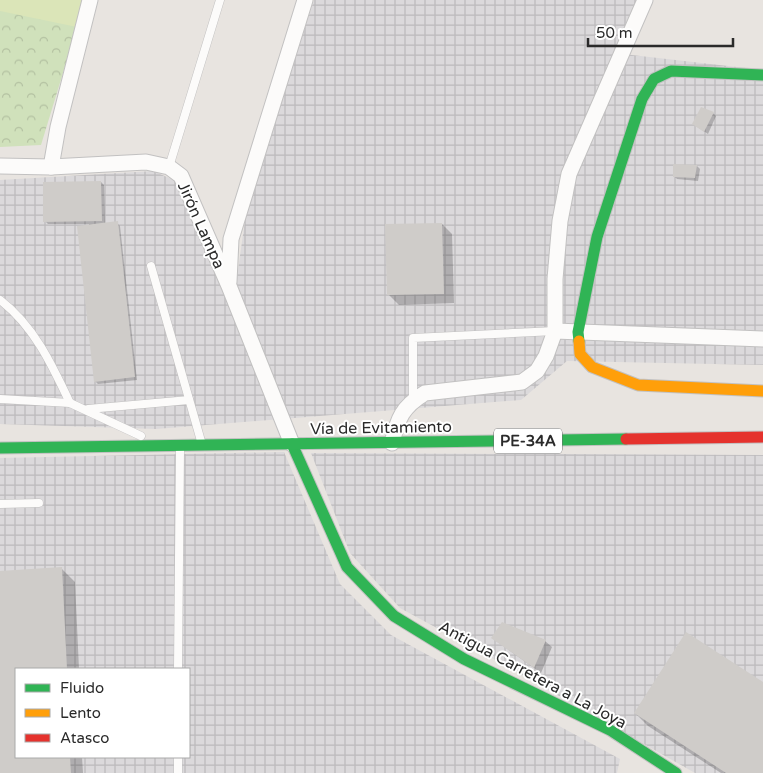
<svg xmlns="http://www.w3.org/2000/svg" width="763" height="773" font-family="'Varela Round',sans-serif">
<defs>
<pattern id="industrial-grid" width="8" height="8" patternUnits="userSpaceOnUse" patternTransform="scale(1.25)"><rect width="8" height="8" fill="#dbd9db"/><path d="M0 4h8M4 0v8" fill="none" stroke="#bcbabc"/></pattern>
<pattern id="park-crowns" width="20" height="18" patternUnits="userSpaceOnUse" patternTransform="scale(1.25)"><rect width="20" height="18" fill="#d0e1bb"/><path d="M2 6a3 3 0 1 1 6 0M12 15a3 3 0 1 1 6 0" fill="none" stroke="#b3c1a1"/></pattern>
</defs>
<rect width="100%" height="100%" fill="#e8e4e0"/>
<g fill="url(#industrial-grid)" fill-rule="evenodd">
<path d="M314 0H647L623 54 763 70V365L567 361 521 400 156 429 0 424V180L153 171 174 180 211 260 238 270 248 199Z"/>
<path d="M284 452 340 584 391 635 620 759 617 773H0V458ZM16 669H189V757H16Z"/>
<path d="M311 453 763 455V773H695L501 663 400 608 350 553Z"/>
</g>
<path fill="url(#park-crowns)" d="M0 0H82L77 27 41 145 0 147Z"/>
<path fill="#dbe5b8" d="M0 0H82L77 27 0 11Z"/>
<g fill="#0003">
<path d="M713 113 716 116 708 134 693 124Z"/>
<path d="M697 166 700 169 698 181 677 179 674 176Z"/>
<path d="M101 182 104 185 105 224 117 223 120 226 137 380 98 384 95 381 89 224H48L45 221Z"/>
<path d="M442 224 452 234 454 303 399 305 389 295Z"/>
<path d="M62 569 75 582 79 669H16V757H82L83 773H0V573Z"/>
<path d="M492 638 545 641 552 647 541 673Z"/>
<path d="M763 683V773H721L648 726 635 713Z"/>
</g>
<g fill="#cfccc9">
<path d="M701 107 714 112 704 132 692 124Z"/>
<path d="M673 164 697 165 695 178 673 177Z"/>
<path d="M101 181 102 221 43 222V182Z"/>
<path d="M118 221 135 377 94 382 77 226Z"/>
<path d="M442 223 444 294 387 295 385 224Z"/>
<path d="M62 567 67 669H16V757H70L71 773H0V571Z"/>
<path d="M502 622 546 640 534 668 491 638Z"/>
<path d="M686 632 763 682V773H726L634 713Z"/>
</g>
<g fill="none" stroke-linecap="round" stroke-linejoin="round">
<g stroke="#c2c1c1" stroke-width="9">
<g id="lane">
<path d="M169 167 220 0"/>
<path d="M151 266 201 441"/>
<path d="M0 300C34 326 52 365 70 403"/>
<path d="M0 399 70 403 141 436"/>
<path d="M413 400V338L555 331"/>
<path d="M88 409 189 400"/>
<path d="M0 504 39 503"/>
<path d="M178 669 180 450"/>
<path d="M178 773V757"/>
</g>
</g>
<g stroke="#c2c1c1" stroke-width="17">
<g id="street">
<path d="M0 166 51 167 146 162 169 167 181 176 229 286 292 444"/>
<path d="M51 167 58 127 90 0"/>
<path d="M229 282 231 239 305 0"/>
<path d="M555 331 763 339"/>
<path d="M392 443C398 418 402 407 425 393L522 382 537 371 546 356 555 331V279L560 221 569 174 645 0"/>
</g>
</g>
<g stroke="#c2c1c1" stroke-width="13">
<g id="fast">
<path d="M579 341 578 332 597 237 642 99 654 79 671 71 763 75"/>
<path d="M292 444 347 567 394 616 464 659 610 730 676 773"/>
<path d="M0 448 626 439"/>
</g>
</g>
<g stroke="#c2c1c1" stroke-width="13">
<path id="slow" d="M579 341 580 354 592 367 638 385 763 391"/>
</g>
<g stroke="#c2c1c1" stroke-width="13">
<path id="jam" d="M626 439 763 437"/>
</g>
<use href="#lane" stroke="#fcfbfa" stroke-width="8"/>
<use href="#street" stroke="#fcfbfa" stroke-width="15"/>
<use href="#fast" stroke="#30b455" stroke-width="11"/>
<use href="#slow" stroke="#ff9f0a" stroke-width="11"/>
<use href="#jam" stroke="#e5322d" stroke-width="11"/>
</g>
<g text-anchor="middle" stroke-width="4" stroke-linejoin="round" paint-order="stroke">
<rect fill="#fff" stroke="#6a6a6a" stroke-width="1" x="494" y="428.5" width="68" height="25" rx="4"/>
<g font-size="15" font-weight="bold" fill="#2a2a2a">
<text x="528" y="446">PE-34A</text>
</g>
<g font-size="16" fill="#2a2a2a" stroke="#fff">
<text transform="translate(202 225) rotate(66)" y="6">Jirón Lampa</text>
<text transform="translate(381 427) rotate(-1)" y="6">Vía de Evitamiento</text>
<text transform="translate(533 674) rotate(28)" y="6">Antigua Carretera a La Joya</text>
</g>
</g>
<rect x="15" y="668" width="175" height="90" fill="#ffffff" stroke="#aaaaaa"/>
<rect x="25" y="684" width="25" height="8" fill="#30b455" stroke="#aaaaaa"/>
<text x="60" y="693" font-size="15" fill="#2a2a2a">Fluido</text>
<rect x="25" y="709" width="25" height="8" fill="#ff9f0a" stroke="#aaaaaa"/>
<text x="60" y="718" font-size="15" fill="#2a2a2a">Lento</text>
<rect x="25" y="734" width="25" height="8" fill="#e5322d" stroke="#aaaaaa"/>
<text x="60" y="743" font-size="15" fill="#2a2a2a">Atasco</text>
<path d="M588 38v8h145v-8" fill="none" stroke="#2a2a2a" stroke-width="2.5"/>
<text x="596" y="38" font-size="15" fill="#2a2a2a" stroke="#ffffff" stroke-width="4" paint-order="stroke">50 m</text>
</svg>
